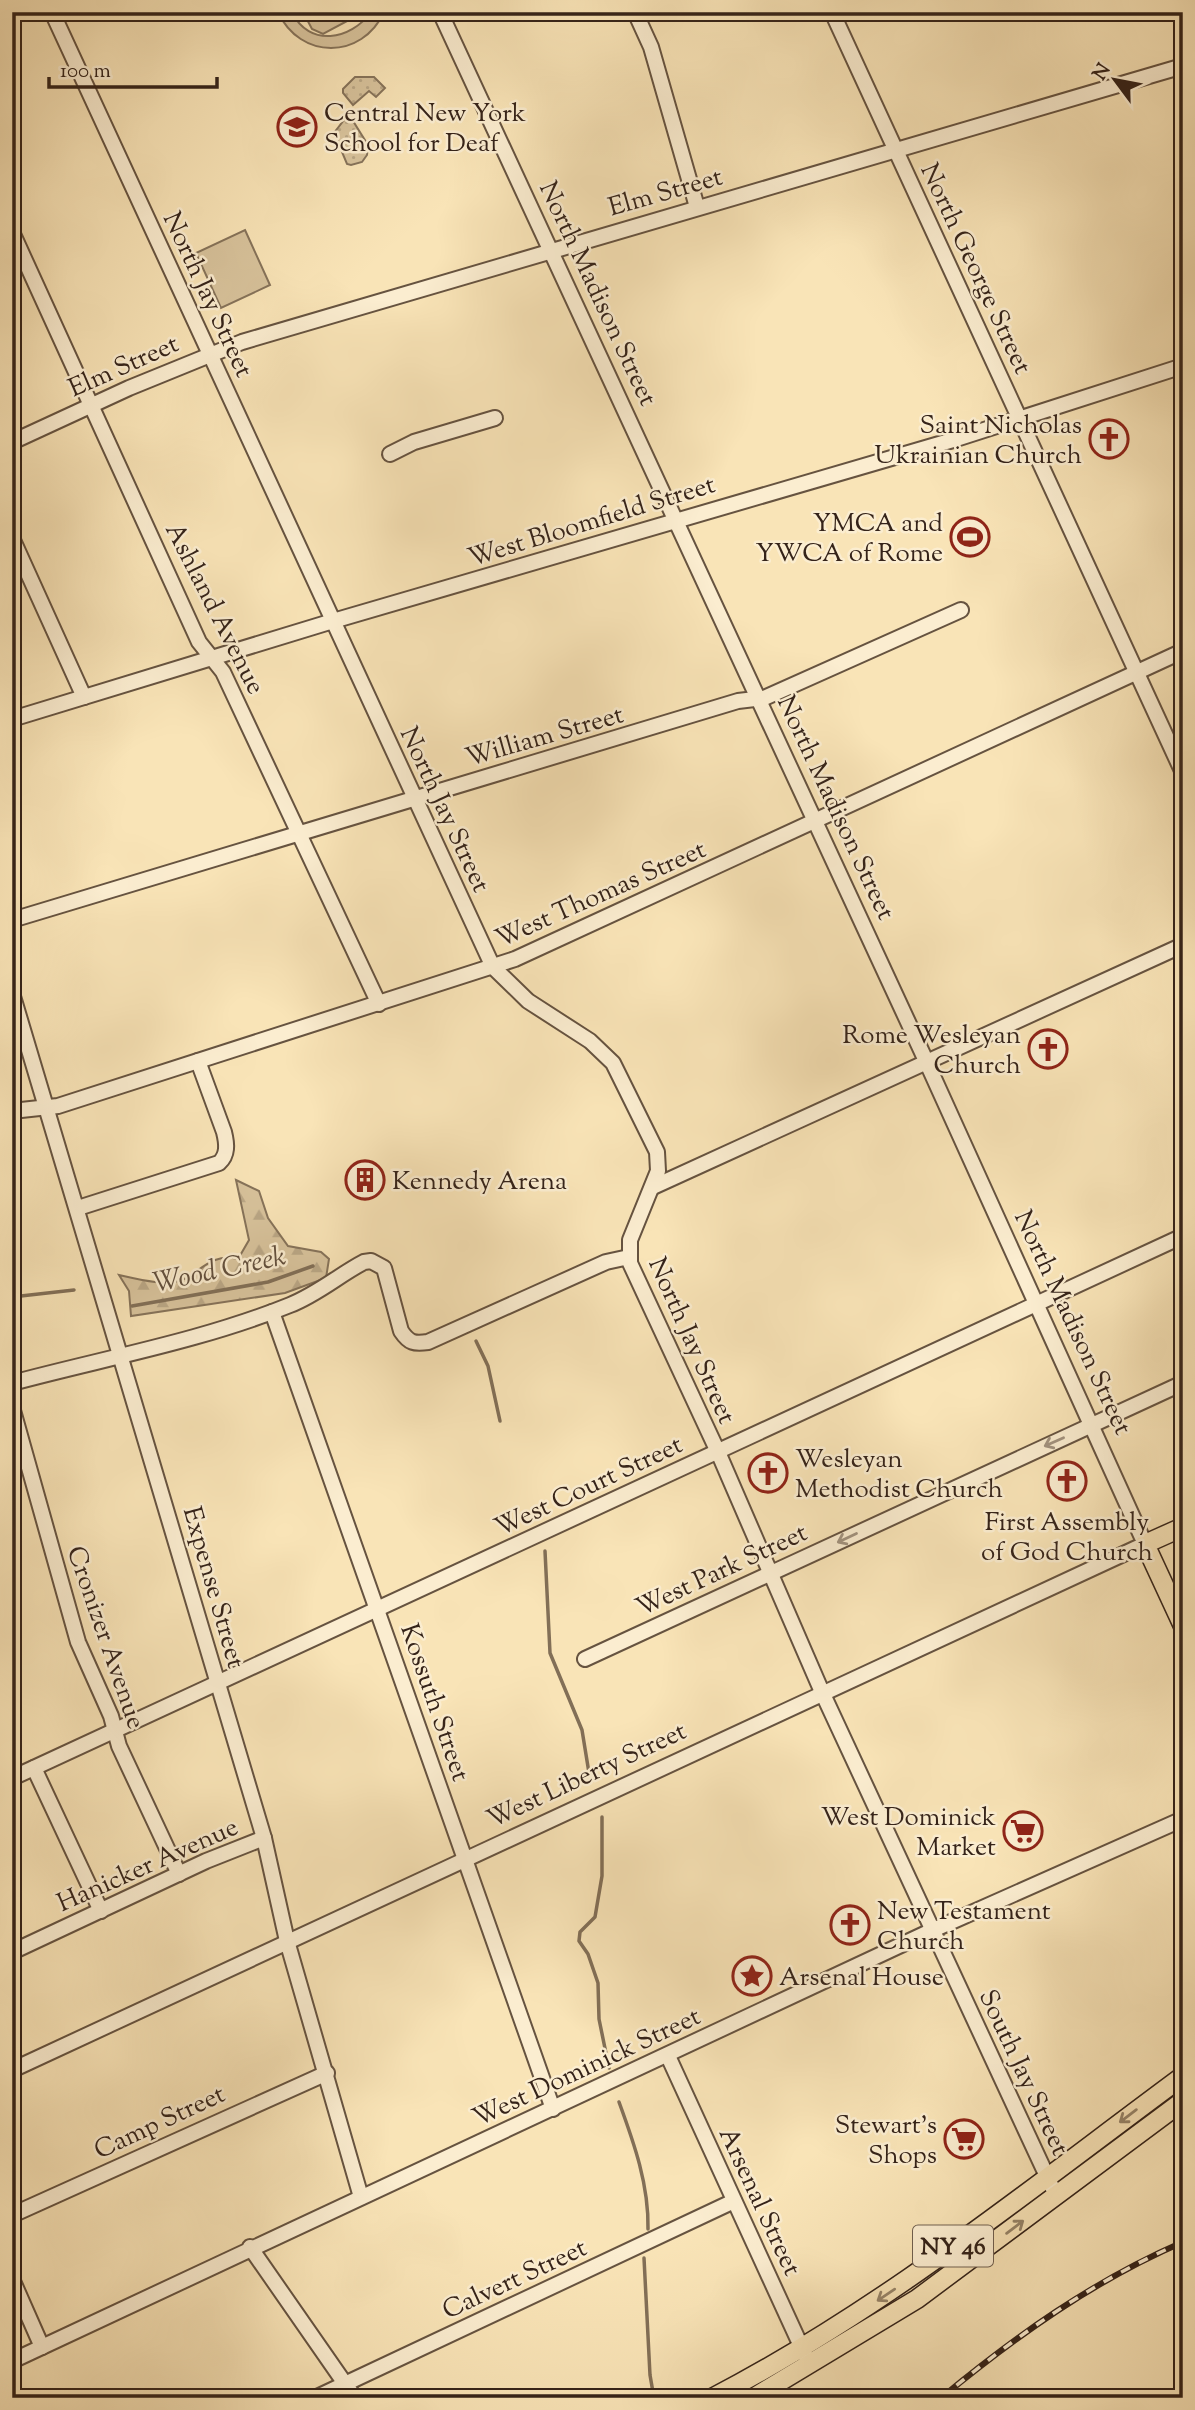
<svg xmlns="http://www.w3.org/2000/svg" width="1195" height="2410" font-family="'Sorts Mill Goudy',serif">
<defs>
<pattern id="forest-firs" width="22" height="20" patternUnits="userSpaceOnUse" patternTransform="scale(1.75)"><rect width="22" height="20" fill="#d8c39c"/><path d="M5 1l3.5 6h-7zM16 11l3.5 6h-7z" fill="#baa786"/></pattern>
<pattern id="park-dots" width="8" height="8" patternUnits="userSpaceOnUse" patternTransform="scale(1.75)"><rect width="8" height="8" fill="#d8c39c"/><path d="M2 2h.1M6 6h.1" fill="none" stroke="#baa786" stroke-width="1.8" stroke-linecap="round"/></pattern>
</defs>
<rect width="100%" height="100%" fill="#f9e4b7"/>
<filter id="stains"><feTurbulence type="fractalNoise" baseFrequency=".00286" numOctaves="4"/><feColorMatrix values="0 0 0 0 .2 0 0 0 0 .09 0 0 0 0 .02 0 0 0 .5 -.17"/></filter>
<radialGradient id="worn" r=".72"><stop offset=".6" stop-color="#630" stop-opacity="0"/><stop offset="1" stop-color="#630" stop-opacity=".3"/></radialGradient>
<path fill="url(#forest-firs)" stroke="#86735a" stroke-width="2" d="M236 1180 259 1191 268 1218 288 1246 321 1252 329 1259 326 1278 285 1293 131 1316 129 1291 119 1275C137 1279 166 1287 184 1279 202 1270 212 1253 238 1259L249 1240Z"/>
<g fill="url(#park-dots)" stroke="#86735a" stroke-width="2">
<path d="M355 77H374L385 88 376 97 369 91 353 105 343 93V89Z"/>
<path d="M344 120 353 121 368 145 367 155 362 162 351 165 347 164 334 133Z"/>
</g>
<g fill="#d8c39c" stroke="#86735a" stroke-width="2">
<path d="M278 12H292C309 48 351 40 371 12H384C362 60 300 60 278 12Z"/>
<path d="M303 12H364L323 34 312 29Z"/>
<path d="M245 230 270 285 221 308 196 253Z"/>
</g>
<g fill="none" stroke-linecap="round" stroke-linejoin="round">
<g stroke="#826f57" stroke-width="3.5">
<path d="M12 1297 74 1290"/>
<path d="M132 1306 268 1282 313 1266"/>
<path d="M476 1341 488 1366 500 1421"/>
<path d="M531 1511 534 1518"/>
<path d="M545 1551 550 1653 582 1730 589 1773"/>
<path d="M602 1817V1876L595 1917 580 1932 579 1941 588 1954 598 1983 599 2019 609 2068"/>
<path d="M619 2102C634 2143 649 2185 648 2229"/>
<path d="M644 2258 650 2375 654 2398"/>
</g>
<g stroke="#665340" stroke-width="18">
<g id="minor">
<path d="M52 12 493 967 528 1001 590 1041 613 1063 657 1152 658 1171 630 1240V1263L718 1452 822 1692 1052 2187"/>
<path d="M635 12 651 47 697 207"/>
<path d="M832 12 1183 773"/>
<path d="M12 232 199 642 223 672 379 1004"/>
<path d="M12 442 129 388 242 342 1183 66"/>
<path d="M390 454 414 442 495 418"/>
<path d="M12 538 84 697"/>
<path d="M12 719 333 621 953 440 1183 366"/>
<path d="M12 920 738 701 764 698 961 610"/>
<path d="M12 993 264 1838 287 1941 361 2197"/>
<path d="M12 1111 58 1106 515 959 1183 651"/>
<path d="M653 1187 1183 945"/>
<path d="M78 1208 219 1163C228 1155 227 1144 224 1132L198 1061"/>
<path d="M272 1312 553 2109"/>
<path d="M12 1383C105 1358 201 1341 290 1305 318 1294 339 1275 364 1262L371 1261 384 1268 401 1331C409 1343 414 1344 428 1342L606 1262 629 1257"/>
<path d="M12 1407 78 1642 111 1716 119 1746 179 1874"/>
<path d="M585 1659 1183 1383"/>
<path d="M34 1768 101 1911"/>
<path d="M12 1778 1183 1236"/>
<path d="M12 1952 206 1861 264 1838"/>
<path d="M668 2056 806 2357"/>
<path d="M12 2070 1145 1544 927 1063 440 12"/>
<path d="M12 2215 327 2073"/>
<path d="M250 2247 355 2398"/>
<path d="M12 2279 42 2347"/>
<path d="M12 2361 933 1930 1183 1819"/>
<path d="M315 2398 734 2201"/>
</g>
</g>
<g stroke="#352319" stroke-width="21">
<g id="major">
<path d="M1180 12 1183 13"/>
<path d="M1183 1527 1145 1544 1183 1626"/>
<path d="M712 2398C882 2310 1030 2189 1183 2076"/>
<path d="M753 2398 917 2299 1183 2101"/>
</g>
</g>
<use href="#minor" stroke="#fbedd0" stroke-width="14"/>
<use href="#major" stroke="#f9e4b7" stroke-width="18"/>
<g stroke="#352319" stroke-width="6">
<path id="rail" d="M941 2398C1016 2336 1093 2281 1183 2242"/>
</g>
<use href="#rail" stroke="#fbedd0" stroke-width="3.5" stroke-dasharray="10" stroke-linecap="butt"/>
</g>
<defs><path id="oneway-shaft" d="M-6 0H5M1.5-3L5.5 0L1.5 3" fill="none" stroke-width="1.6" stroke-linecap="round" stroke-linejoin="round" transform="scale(1.75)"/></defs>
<g stroke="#a2927e">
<use href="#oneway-shaft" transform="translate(1054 1442) rotate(156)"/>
<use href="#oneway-shaft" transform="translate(847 1538) rotate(155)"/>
</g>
<g stroke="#978468">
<use href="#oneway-shaft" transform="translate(1128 2116) rotate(143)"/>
<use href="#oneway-shaft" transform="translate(1015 2227) rotate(-37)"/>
<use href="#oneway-shaft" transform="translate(886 2295) rotate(146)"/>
</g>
<defs>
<g id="school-ring" transform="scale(2.0125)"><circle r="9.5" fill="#fbedd0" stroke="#8f2418" stroke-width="1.5"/><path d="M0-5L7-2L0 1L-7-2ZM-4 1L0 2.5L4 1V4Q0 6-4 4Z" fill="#8f2418"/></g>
<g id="church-ring" transform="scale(2.0125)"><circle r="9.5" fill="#fbedd0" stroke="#8f2418" stroke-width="1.5"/><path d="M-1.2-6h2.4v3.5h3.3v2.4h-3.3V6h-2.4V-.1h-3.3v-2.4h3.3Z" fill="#8f2418"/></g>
<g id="stadium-ring" transform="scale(2.0125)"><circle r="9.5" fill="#fbedd0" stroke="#8f2418" stroke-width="1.5"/><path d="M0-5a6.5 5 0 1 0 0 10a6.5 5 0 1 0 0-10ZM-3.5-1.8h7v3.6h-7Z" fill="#8f2418"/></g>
<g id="building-ring" transform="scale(2.0125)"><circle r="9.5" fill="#fbedd0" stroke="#8f2418" stroke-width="1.5"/><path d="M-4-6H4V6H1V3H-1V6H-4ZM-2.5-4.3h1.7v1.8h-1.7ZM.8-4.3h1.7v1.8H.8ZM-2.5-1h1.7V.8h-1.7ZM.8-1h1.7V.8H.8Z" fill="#8f2418"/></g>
<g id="supermarket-ring" transform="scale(2.0125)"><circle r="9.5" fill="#fbedd0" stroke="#8f2418" stroke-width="1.5"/><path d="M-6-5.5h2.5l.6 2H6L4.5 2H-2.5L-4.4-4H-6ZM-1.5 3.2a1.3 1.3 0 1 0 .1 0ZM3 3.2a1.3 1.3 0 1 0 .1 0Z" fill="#8f2418"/></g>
<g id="sight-ring" transform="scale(2.0125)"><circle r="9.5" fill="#fbedd0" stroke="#8f2418" stroke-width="1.5"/><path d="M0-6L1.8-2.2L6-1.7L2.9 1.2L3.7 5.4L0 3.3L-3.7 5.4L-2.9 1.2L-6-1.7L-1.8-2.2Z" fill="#8f2418"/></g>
</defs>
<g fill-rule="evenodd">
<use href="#school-ring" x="297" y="127"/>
<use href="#church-ring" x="1109" y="439"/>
<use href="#stadium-ring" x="970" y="537"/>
<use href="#church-ring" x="1048" y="1049"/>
<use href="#building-ring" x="365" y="1180"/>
<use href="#church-ring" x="768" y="1473"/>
<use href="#church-ring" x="1067" y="1481"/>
<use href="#supermarket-ring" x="1023" y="1831"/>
<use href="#church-ring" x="850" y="1925"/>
<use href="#sight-ring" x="752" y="1976"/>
<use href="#supermarket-ring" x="964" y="2139"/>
</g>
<g text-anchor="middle" stroke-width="5" stroke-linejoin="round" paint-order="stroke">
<rect fill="#fbedd0" stroke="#706050" stroke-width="2" x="913" y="2225.5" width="80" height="41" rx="5"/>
<g font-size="24" font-weight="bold" fill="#352319">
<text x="953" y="2254">NY 46</text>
</g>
<g font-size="26" fill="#352319" stroke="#fbedd0" text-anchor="start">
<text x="324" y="121">Central New York<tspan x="324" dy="30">School for Deaf</tspan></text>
<text x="1082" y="433" text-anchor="end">Saint Nicholas<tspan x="1082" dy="30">Ukrainian Church</tspan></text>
<text x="943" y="531" text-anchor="end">YMCA and<tspan x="943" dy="30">YWCA of Rome</tspan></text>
<text x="1021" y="1043" text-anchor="end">Rome Wesleyan<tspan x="1021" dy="30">Church</tspan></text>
<text x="392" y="1189">Kennedy Arena</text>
<text x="795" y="1467">Wesleyan<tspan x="795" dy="30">Methodist Church</tspan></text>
<text x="1067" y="1530" text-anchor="middle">First Assembly<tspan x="1067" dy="30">of God Church</tspan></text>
<text x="996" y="1825" text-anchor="end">West Dominick<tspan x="996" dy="30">Market</tspan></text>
<text x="877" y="1919">New Testament<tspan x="877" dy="30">Church</tspan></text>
<text x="779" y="1985">Arsenal House</text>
<text x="937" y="2133" text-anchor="end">Stewart's<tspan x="937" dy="30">Shops</tspan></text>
</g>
<g font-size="26" fill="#352319" stroke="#fbedd0">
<text transform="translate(665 191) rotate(-16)" y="9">Elm Street</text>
<text transform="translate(977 268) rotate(65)" y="9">North George Street</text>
<text transform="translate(599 293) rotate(65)" y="9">North Madison Street</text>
<text transform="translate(209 294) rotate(65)" y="9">North Jay Street</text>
<text transform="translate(123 365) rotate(-24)" y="9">Elm Street</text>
<text transform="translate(591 520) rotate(-17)" y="9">West Bloomfield Street</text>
<text transform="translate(216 608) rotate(63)" y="9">Ashland Avenue</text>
<text transform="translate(544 735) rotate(-16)" y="9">William Street</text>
<text transform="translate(837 807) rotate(65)" y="9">North Madison Street</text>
<text transform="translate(446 809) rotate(65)" y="9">North Jay Street</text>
<text transform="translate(600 893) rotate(-24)" y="9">West Thomas Street</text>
<text transform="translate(1074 1322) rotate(65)" y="9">North Madison Street</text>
<text transform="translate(693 1340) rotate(66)" y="9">North Jay Street</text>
<text transform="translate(588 1485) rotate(-25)" y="9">West Court Street</text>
<text transform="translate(721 1569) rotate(-25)" y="9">West Park Street</text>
<text transform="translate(215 1587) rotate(74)" y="9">Expense Street</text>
<text transform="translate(107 1637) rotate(71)" y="9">Cronizer Avenue</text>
<text transform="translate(436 1702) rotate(71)" y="9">Kossuth Street</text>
<text transform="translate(586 1774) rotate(-25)" y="9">West Liberty Street</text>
<text transform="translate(147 1864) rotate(-24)" y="9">Hanicker Avenue</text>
<text transform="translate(586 2066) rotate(-25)" y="9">West Dominick Street</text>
<text transform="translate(1025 2072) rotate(65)" y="9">South Jay Street</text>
<text transform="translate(159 2121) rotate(-25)" y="9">Camp Street</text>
<text transform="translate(761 2201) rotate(65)" y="9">Arsenal Street</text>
<text transform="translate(514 2278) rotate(-25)" y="9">Calvert Street</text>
</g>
<g font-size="28" font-style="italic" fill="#624f3d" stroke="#fbedd0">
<text transform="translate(219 1268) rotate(-12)" y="10">Wood Creek</text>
</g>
</g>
<rect width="1195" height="2410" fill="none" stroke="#f9e4b7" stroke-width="42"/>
<rect x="14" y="14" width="1167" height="2382" fill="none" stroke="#352319" stroke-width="3.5"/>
<rect x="21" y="21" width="1153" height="2368" fill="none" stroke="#352319" stroke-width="2"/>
<g transform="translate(1115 80) rotate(302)" stroke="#fbedd0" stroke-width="5" paint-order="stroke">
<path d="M0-5L12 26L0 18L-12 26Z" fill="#352319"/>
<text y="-10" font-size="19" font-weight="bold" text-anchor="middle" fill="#352319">N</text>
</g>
<path d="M49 77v10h168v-10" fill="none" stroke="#352319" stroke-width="3.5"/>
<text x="60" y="77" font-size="21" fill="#352319" stroke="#fbedd0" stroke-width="5" paint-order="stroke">100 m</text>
<rect width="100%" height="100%" filter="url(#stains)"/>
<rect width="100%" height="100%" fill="url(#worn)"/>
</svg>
